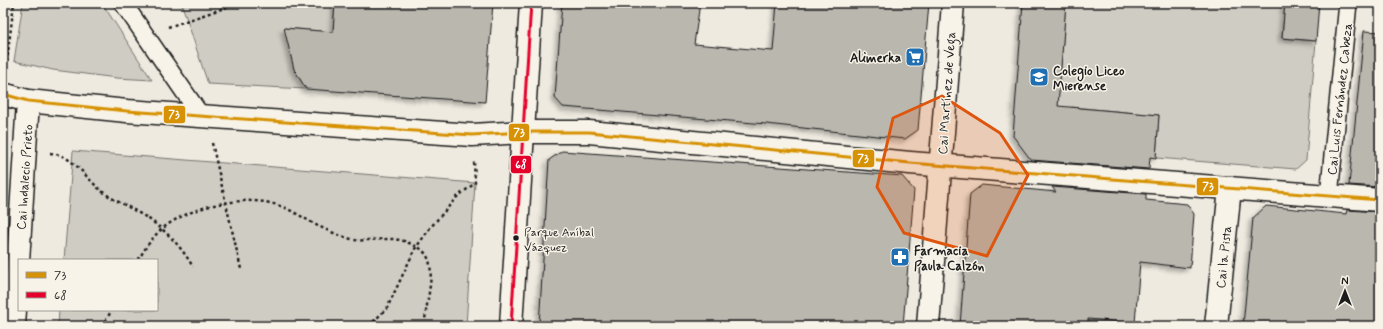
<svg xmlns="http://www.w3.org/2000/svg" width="1383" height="329" font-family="Mynerve,sans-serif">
<defs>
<filter id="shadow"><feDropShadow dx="-3.5" dy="3.5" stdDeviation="2" flood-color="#0004"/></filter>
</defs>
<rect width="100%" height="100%" fill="#eeeae0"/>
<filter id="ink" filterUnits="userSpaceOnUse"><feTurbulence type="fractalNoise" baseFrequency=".025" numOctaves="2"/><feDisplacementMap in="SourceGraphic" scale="8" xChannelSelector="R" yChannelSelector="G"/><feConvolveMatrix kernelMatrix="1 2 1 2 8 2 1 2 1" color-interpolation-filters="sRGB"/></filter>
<g filter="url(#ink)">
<g fill="#cfccc3" stroke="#767470">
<path d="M23 3H102L152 80 117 78 53 70 14 61Z"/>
<path d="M170 3H335L333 32 285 28 294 69 306 89 208 84 182 5H170Z"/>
<path d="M1066 3H1285L1282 38 1316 41 1306 160 1296 169 1156 158 1159 115 1072 107 1057 115Z"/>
<path d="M73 151 475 183 466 326H58L59 310H157V260H64Z"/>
</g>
<g fill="#bab7af" stroke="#1c1c1c" filter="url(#shadow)">
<path d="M335 3H493L485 102 306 89 294 69 284 28 333 32Z"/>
<path d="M562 3H700L694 44 773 51 777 3H929L918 130 905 139 766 124 563 107 555 98Z"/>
<path d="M1023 3H1066L1058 106 1159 115 1156 158 1150 157 1149 169 1031 160 1013 136Z"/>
<path d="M1285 3H1319L1316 41 1282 38Z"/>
<path d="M1364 31 1380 32V187L1349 185Z"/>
<path d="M562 151 902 176 914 190 903 326H539L549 160Z"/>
<path d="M982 185 1056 192 1052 187 1146 194V200L1187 204 1194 214 1190 268 1140 262 1135 323 1088 319V326H960L970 194Z"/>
<path d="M1266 206 1346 214 1347 210 1380 212V326H1243L1253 218Z"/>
</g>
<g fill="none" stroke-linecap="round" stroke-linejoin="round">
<g stroke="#1c1c1c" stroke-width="20">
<g id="pedestrian">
<path d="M123 3 201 116"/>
<path d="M1329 196 1348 3"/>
</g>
</g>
<g stroke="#1c1c1c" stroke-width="25">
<g id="minor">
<path d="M3 94 28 101 127 111 472 135 523 132H589L910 163 1380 200"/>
<path d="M14 326 28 101"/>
<path d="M511 326 531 3"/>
<path d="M928 326 953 3"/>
<path d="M1216 326 1230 188"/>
</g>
</g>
<g stroke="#1c1c1c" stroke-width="2.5" stroke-dasharray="3 3" stroke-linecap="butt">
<path d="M168 27 239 3"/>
<path d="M6 68 14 3"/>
<path d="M212 143 241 269"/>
<path d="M50 153C74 155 85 178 103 192 113 200 126 205 137 212 161 225 180 244 193 267"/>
<path d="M138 260C145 249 152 237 162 229 189 206 247 193 280 206 294 211 305 219 318 226 329 231 342 237 355 240 359 241 365 240 370 240 385 239 398 237 411 244 416 246 421 248 424 252 439 267 424 306 425 326"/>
<path d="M102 326 112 310"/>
<path d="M369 326 387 308 415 249 430 228 457 197 475 183 474 161"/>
</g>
<use href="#pedestrian" stroke="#f7f3e8" stroke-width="17"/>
<use href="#minor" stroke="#f7f3e8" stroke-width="22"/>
<g stroke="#f7f3e8" stroke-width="6">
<path id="bus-1" d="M3 94 28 101 127 111 472 135 523 132H589L910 163 1380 200"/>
</g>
<g stroke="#f7f3e8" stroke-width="6">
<path id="bus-2" d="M511 326 531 3"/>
</g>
<use href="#bus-1" stroke="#d69104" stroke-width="3"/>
<use href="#bus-2" stroke="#e4002b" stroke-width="3"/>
</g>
</g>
<path fill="#de560d" fill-opacity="0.2" stroke="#de560d" stroke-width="3" stroke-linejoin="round" d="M942 96 1000 133 1028 175 987 256 904 233 877 187 893 118Z"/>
<defs>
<g id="supermarket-square" transform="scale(1)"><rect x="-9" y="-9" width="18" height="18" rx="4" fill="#1f6fb2" stroke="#f7f3e8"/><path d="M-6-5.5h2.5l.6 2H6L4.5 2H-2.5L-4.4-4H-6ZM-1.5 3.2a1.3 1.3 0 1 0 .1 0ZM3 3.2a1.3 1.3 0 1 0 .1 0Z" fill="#fff"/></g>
<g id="school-square" transform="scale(1)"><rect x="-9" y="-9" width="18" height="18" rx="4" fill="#1f6fb2" stroke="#f7f3e8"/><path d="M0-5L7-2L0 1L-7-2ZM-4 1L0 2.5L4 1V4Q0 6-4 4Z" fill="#fff"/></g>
<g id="pharmacy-square" transform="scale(1)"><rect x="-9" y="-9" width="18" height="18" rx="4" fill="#1f6fb2" stroke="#f7f3e8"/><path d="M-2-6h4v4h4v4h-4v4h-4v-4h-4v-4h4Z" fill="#fff"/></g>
</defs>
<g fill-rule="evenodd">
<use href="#supermarket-square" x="915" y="57"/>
<use href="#school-square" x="1039" y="77"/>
<use href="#pharmacy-square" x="900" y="257"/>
</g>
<circle fill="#1c1c1c" stroke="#f7f3e8" stroke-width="1.5" cx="516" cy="238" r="3.5"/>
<g text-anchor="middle" stroke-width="3" stroke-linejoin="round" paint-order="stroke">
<g font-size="12" fill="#1c1c1c" stroke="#f7f3e8" text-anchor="start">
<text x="524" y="236">Parque Aníbal<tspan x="524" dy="15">Vázquez</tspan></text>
</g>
<g font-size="13" font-weight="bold" fill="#1c1c1c" stroke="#f7f3e8" text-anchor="start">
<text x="901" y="62" text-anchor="end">Alimerka</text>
<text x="1053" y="75">Colegio Liceo<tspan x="1053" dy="15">Mierense</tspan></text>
<text x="914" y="255">Farmacia<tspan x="914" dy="15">Paula Calzón</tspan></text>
</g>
<g font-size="13" fill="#1c1c1c" stroke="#f7f3e8">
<text transform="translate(946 93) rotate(-86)" y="5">Cai Martínez de Vega</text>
<text transform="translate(1339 99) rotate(-84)" y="5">Cai Luis Fernández Cabeza</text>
<text transform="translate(24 177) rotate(-86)" y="5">Cai Indalecio Prieto</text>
<text transform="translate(1223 257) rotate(-84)" y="5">Cai la Pista</text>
</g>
</g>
<g stroke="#f7f3e8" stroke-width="1.5">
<rect x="163" y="105" width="23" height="19" rx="4" fill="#d69104"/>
<rect x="508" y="123" width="22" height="19" rx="4" fill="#d69104"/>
<rect x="852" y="149" width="23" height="19" rx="4" fill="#d69104"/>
<rect x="510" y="155" width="22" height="19" rx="4" fill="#e4002b"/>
<rect x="1196" y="177" width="23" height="19" rx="4" fill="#d69104"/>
</g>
<g font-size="11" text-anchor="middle" font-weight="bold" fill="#fff">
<text x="174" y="118">73</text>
<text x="519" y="136">73</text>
<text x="863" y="162">73</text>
<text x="521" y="168">68</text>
<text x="1208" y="190">73</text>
</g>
<rect width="1383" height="329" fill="none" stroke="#f7f3e8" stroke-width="16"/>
<rect x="8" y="8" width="1367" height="313" fill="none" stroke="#1c1c1c" stroke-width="1.5" filter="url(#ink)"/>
<rect x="18" y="259" width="140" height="52" fill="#f7f3e8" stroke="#9f9d96"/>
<rect x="26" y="272" width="20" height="6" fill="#d69104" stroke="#9f9d96"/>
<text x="54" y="279" font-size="12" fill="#1c1c1c">73</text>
<rect x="26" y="292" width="20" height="6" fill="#e4002b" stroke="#9f9d96"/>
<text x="54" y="299" font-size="12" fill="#1c1c1c">68</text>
<g transform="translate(1345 291)" stroke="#f7f3e8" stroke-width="3" paint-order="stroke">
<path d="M0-3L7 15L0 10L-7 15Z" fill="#1c1c1c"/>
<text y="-6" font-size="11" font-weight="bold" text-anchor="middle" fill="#1c1c1c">N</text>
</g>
</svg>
